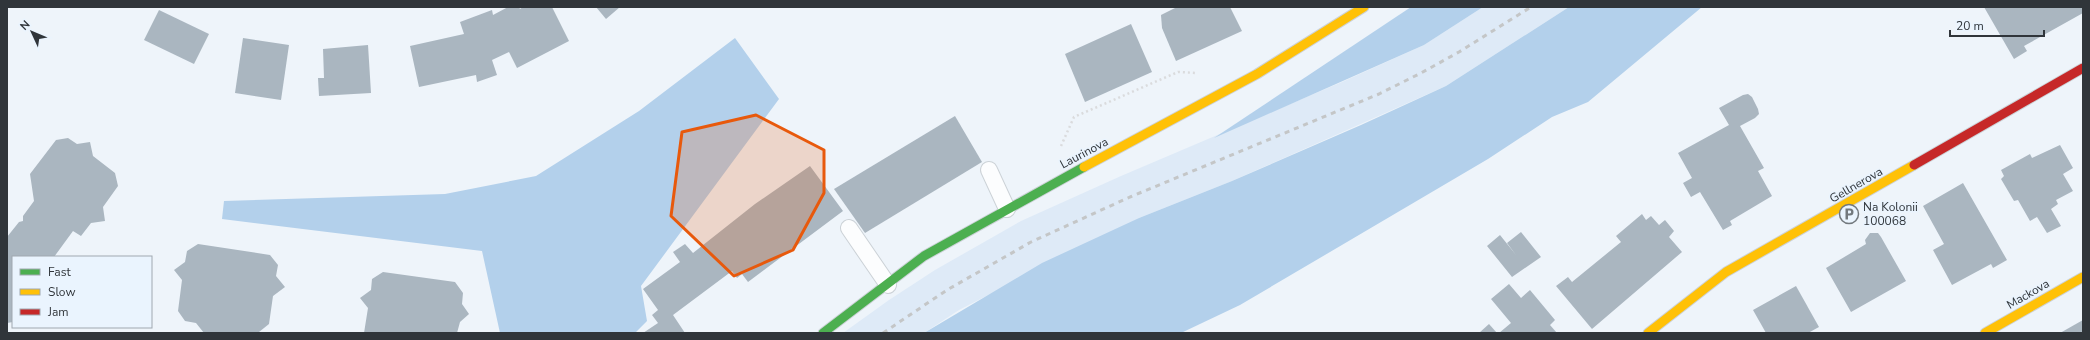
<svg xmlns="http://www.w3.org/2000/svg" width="2090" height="340" font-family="'Nunito Sans',sans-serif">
<rect width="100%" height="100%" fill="#eef4fa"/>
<path fill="#deeaf7" d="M1483 7H1569L1446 86 1232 181 1139 218 959 310 924 333H843L889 300 935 270 1021 221 1121 176 1342 82 1424 45Z"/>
<g fill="#b3d0eb">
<path d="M1411 7H1483L1424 45 1214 138Z"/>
<path d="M1569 7H1702L1588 102 1552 117 1488 159 1240 305 1181 333H924L1042 263 1139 218 1232 181 1361 125 1446 86Z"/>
<path d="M735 38 779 99 641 286 647 321 635 333H500L482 251 222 219 224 201 445 194 536 176 639 111Z"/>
</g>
<g fill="#aab6c0">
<path d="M508 7H519L520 9 523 7H552L569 41 517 68 509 52 492 60 497 75 477 82 476 75 419 87 410 46 464 34 460 22 492 10 493 15Z"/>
<path d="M596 7H620L606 19Z"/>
<path d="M1177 7H1230L1242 31 1176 61 1162 28 1161 15Z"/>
<path d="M1984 7H2083V13L2024 46 2027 51 2014 59Z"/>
<path d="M159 10 209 34 194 64 144 40Z"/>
<path d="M1131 24 1152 72 1085 102 1065 54Z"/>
<path d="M243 38 289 45 281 100 235 93Z"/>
<path d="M368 45 371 93 319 96 318 78H324L323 49Z"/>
<path d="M1748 94 1752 97 1758 109 1759 114 1755 118 1740 126 1764 168 1758 171 1772 196 1730 221 1732 225 1723 230 1700 192 1691 197 1683 183 1692 178 1678 153 1729 125 1719 108 1743 95Z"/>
<path d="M955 116 982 162 865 233 834 189Z"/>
<path d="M68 138 77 144 90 142 93 156 115 173 118 186 103 207 105 221 91 223 81 236 73 231 54 257H13V322L7 323V237L19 222 23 221V216L34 201 30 174 56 140Z"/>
<path d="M2060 145 2073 168 2063 174 2073 191 2056 200 2058 204 2051 209 2061 226 2047 233 2037 217 2030 221 2018 200 2014 201 2001 179 2004 176 2001 170 2030 154 2032 158Z"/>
<path d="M810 166 843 211 748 282 742 274 737 278 732 271 673 315 685 333H643L658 323 652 315 658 310 643 289 680 262 673 252 685 244 693 253 755 204Z"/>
<path d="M1963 183 2007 260 1993 268 1991 264 1952 285 1933 250 1944 244 1923 206Z"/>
<path d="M1642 214 1646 220 1651 216 1659 225 1665 220 1674 231 1669 237 1682 252 1592 329 1556 286 1568 277 1572 282 1621 242 1616 236Z"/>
<path d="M1521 232 1541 257 1512 277 1487 246 1500 235 1516 255 1507 243Z"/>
<path d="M1870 233H1878L1881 237 1906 281 1851 312 1826 268 1866 244 1865 240Z"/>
<path d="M198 244 270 255 278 265 276 276 285 287 273 296 269 324 259 332 204 333 196 323 185 321 178 311 182 280 174 270 185 262 187 251Z"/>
<path d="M383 272 455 282 463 293 462 304 469 314 460 322 457 333H364L368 308 360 298 371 290 372 279Z"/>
<path d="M1509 284 1521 298 1530 290 1555 320 1550 325 1557 333H1499L1511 323 1491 299Z"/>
<path d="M1796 286 1819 327 1808 333H1766L1753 310Z"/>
<path d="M2083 320V333H2060Z"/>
<path d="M1489 324 1497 333H1479Z"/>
</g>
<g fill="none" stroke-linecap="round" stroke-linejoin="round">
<g stroke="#ccd2d7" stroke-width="18">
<g id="lane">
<path d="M989 170 1007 209"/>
<path d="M849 228 888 285"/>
</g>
</g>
<g stroke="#ccd2d7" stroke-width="11">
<path id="fast" d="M823 333 924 256 1084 167"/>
</g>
<g stroke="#ccd2d7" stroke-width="11">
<g id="slow">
<path d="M1084 167 1257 74 1364 7"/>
<path d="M1648 333 1726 272 1914 165"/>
<path d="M1985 333 2083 277"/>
</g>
</g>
<g stroke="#ccd2d7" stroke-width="11">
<path id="jam" d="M1914 165 2083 68"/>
</g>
<path stroke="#dadbdd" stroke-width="2.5" stroke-dasharray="2 3" stroke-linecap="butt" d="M1061 146 1074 117 1178 72 1197 73"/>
<use href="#lane" stroke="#fcfdfe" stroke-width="16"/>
<use href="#fast" stroke="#4caf50" stroke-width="9"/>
<use href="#slow" stroke="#ffc107" stroke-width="9"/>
<use href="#jam" stroke="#c62828" stroke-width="9"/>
<path stroke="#c4c6c7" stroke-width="3" stroke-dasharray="5 5" stroke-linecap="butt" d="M883 333 947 290 1031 242 1130 197 1379 94 1421 73 1459 52 1531 7"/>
</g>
<path fill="#e8590c" fill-opacity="0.2" stroke="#e8590c" stroke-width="3" stroke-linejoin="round" d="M756 115 824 150V193L793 250 734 276 671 216 682 132Z"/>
<defs>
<g id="parking-ring" transform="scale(1)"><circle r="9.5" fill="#eaf4fe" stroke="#72787d" stroke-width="1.5"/><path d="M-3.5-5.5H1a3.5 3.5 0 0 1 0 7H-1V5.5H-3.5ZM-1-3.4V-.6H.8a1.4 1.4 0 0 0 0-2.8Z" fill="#72787d"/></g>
</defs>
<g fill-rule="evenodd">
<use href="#parking-ring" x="1849" y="214"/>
</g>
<g text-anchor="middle" stroke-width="3" stroke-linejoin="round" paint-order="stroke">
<g font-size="12" fill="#30353a" stroke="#eaf4fe">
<text transform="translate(1084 153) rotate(-28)" y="4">Laurinova</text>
<text transform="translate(1856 185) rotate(-30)" y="4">Gellnerova</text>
<text transform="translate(2028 294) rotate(-30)" y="4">Mackova</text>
</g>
<g font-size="12" fill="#30353a" stroke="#eaf4fe" text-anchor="start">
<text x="1863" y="211">Na Kolonii<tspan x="1863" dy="14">100068</tspan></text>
</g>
</g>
<rect width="2090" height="340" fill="none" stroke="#30353a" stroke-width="16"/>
<rect x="12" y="256" width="140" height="72" fill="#eaf4fe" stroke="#a0a8b0"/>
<rect x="20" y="269" width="20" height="6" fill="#4caf50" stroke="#a0a8b0"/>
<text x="48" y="276" font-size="12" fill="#30353a">Fast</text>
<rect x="20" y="289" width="20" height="6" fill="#ffc107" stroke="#a0a8b0"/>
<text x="48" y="296" font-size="12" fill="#30353a">Slow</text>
<rect x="20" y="309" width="20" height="6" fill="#c62828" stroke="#a0a8b0"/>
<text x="48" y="316" font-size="12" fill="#30353a">Jam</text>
<g transform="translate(32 32) rotate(314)" stroke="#eaf4fe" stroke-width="3" paint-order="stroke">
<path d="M0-3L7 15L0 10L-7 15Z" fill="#30353a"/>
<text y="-6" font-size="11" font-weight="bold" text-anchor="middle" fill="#30353a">N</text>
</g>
<path d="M1950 30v6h94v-6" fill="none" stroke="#30353a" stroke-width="2"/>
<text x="1956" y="30" font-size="12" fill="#30353a" stroke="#eaf4fe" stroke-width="3" paint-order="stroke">20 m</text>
</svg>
